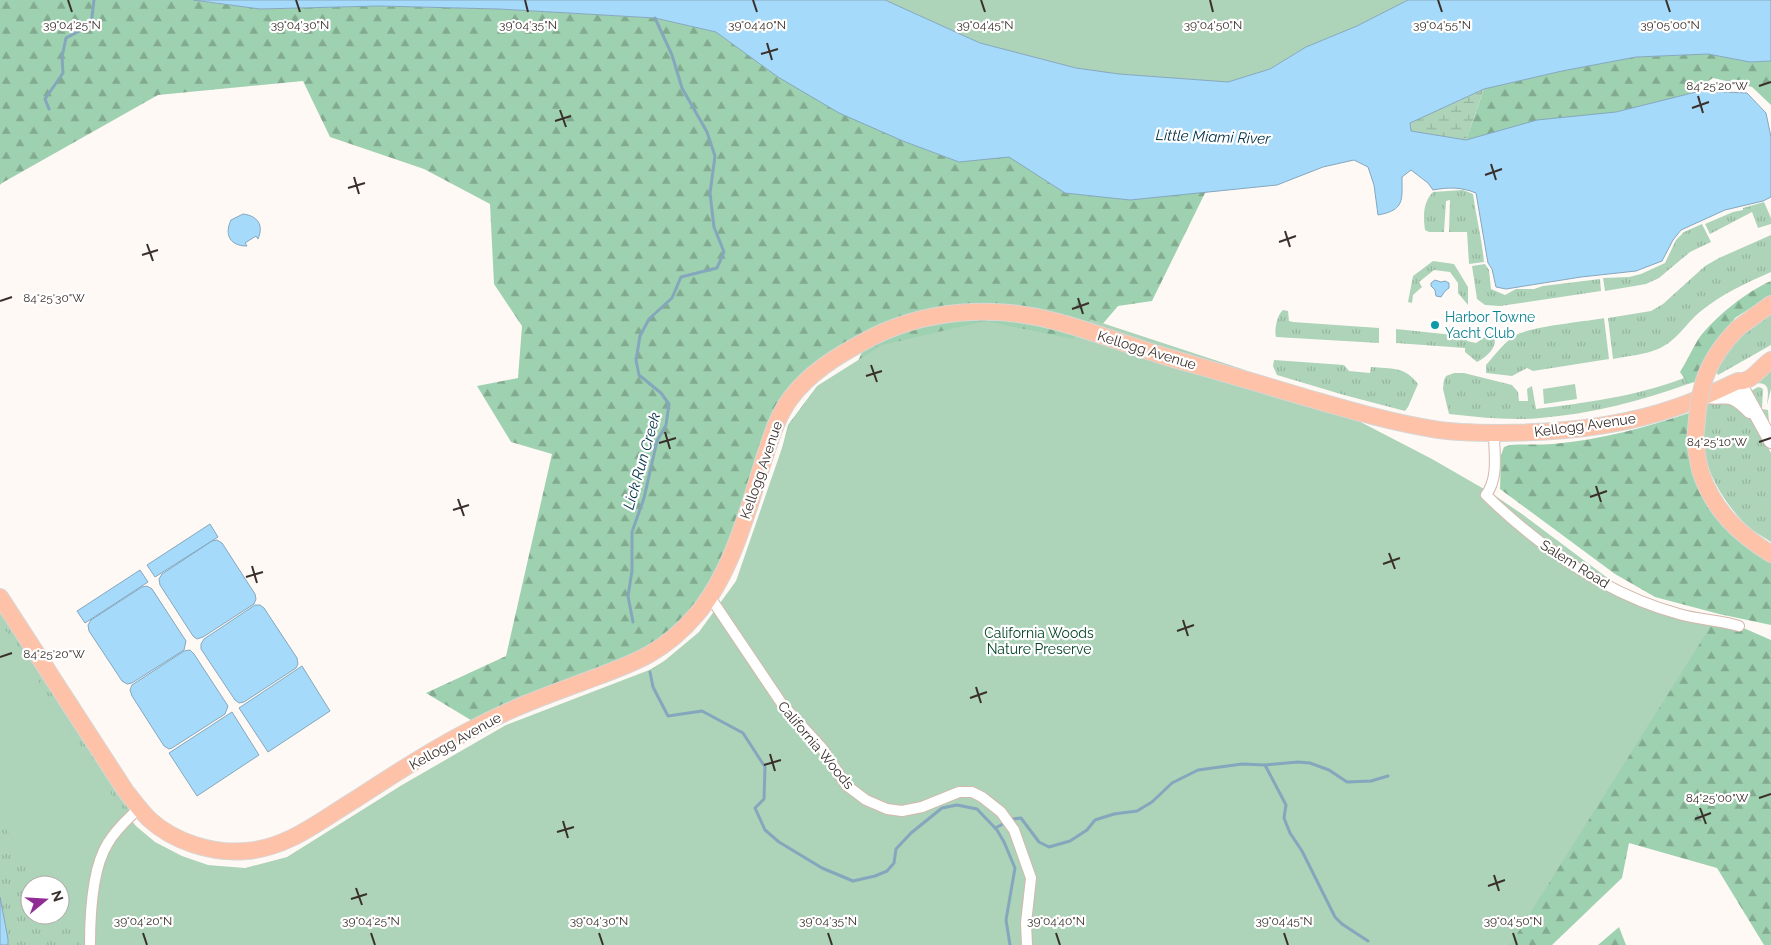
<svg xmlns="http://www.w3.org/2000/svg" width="1771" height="945" font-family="Raleway,sans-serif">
<defs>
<pattern id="grass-tufts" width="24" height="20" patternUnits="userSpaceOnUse" patternTransform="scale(1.25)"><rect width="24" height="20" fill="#add3b9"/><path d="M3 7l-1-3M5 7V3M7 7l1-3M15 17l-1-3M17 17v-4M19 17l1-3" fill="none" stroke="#96b59f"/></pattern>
<pattern id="forest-firs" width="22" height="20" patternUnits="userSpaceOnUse" patternTransform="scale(1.25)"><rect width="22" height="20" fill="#9ed1b0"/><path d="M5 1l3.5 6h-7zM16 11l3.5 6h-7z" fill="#82aa8f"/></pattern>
<pattern id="wetland-marsh" width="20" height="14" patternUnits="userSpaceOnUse" patternTransform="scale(1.25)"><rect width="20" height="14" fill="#add3b9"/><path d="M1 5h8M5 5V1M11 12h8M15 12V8" fill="none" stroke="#96b59f"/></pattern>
</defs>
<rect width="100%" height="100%" fill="#fff9f6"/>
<g fill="url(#grass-tufts)" fill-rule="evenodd">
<path d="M1463 190 1473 194C1476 217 1482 239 1484 262L1469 264 1467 232H1449L1450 200 1446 201 1444 232H1429L1425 230C1423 217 1423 202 1433 192Z"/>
<path d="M1764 202 1771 218V224L1758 228 1752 212 1710 234 1705 224 1733 212 1743 210V208Z"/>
<path d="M1702 224 1711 242 1690 252 1659 278 1646 284 1605 291 1603 278 1629 277 1641 274 1665 263 1676 240 1684 232Z"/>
<path d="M1771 235V272C1746 283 1722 294 1701 311 1685 324 1677 341 1658 349 1644 355 1627 356 1613 359L1608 318 1651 311 1663 304 1705 266 1719 258Z"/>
<path d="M1433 261 1454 264 1468 287V305L1458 293V283L1450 272 1434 270 1419 282 1422 287 1413 295 1412 303 1408 302 1413 276Z"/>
<path d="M1485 264 1489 270 1491 289 1505 295 1516 289H1534L1543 286 1600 279 1601 291 1500 306 1485 305 1477 299 1472 266Z"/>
<path d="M1771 309V345L1718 375 1715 370 1743 329Z"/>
<path d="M1283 310 1288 311 1289 321 1293 322 1379 328V343L1276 337C1274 330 1277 315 1283 310Z"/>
<path d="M1604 318 1609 359 1533 371 1527 368 1512 376 1486 373V365C1495 355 1504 342 1516 335 1533 326 1584 322 1604 318Z"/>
<path d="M1396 329 1463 336 1467 341 1476 343 1491 333C1502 344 1487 357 1477 362L1465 352V348L1396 343Z"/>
<path d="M1274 360 1344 365 1349 371 1370 373 1371 367C1391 369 1405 366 1418 384L1408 407 1405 411 1344 395 1277 375 1273 366Z"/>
<path d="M1771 371V389L1767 405C1769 387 1770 381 1749 384Z"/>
<path d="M1454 373H1464L1512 385 1518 392 1519 401H1528L1527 389 1532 386 1536 409C1584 403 1638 396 1684 378L1688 384C1640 401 1591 414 1540 418 1510 421 1479 417 1449 414L1443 389 1444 380 1446 376Z"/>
<path d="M1758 387 1762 388 1763 390 1762 409 1768 410 1769 421 1767 420 1751 391Z"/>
<path d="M1718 400 1731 404V406L1733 405 1750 414 1771 453V542C1765 538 1758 534 1752 530 1726 508 1701 467 1702 432 1702 423 1704 414 1705 405Z"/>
<path d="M0 597 139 808 118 829 90 945H0ZM30 885H60V915H30Z"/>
</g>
<g fill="url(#forest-firs)">
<path d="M0 0H192L260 9 379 6 499 9 655 18 716 32 778 77 903 141 959 162 1009 156 1065 193 1130 200 1206 191 1152 301 1118 306 1095 333 1622 593 1739 626 1771 640V945H1764L1717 868 1629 843 1622 878 1552 945H134L241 883 637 678 698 640 739 592 765 516 788 425 812 393 854 370 868 339 790 399 728 563 667 644 479 725 426 693 506 656 552 454 511 442 477 386 518 378 522 326 494 284 490 204 424 169 330 137 303 81 158 95 2 183 0 185Z"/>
<path d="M1708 54 1750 62 1771 61V105L1752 87 1713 78 1687 95 1616 112 1466 140 1484 89 1562 71 1636 57Z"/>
<path d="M1771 281V295L1735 318 1715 345 1698 381 1688 384 1680 372C1687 361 1692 349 1699 338 1715 317 1747 291 1771 281Z"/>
<path d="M1692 412 1696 463 1762 557 1771 562V625L1719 614 1655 597 1615 574 1500 489 1501 455 1504 447 1510 445C1524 444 1539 445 1553 444 1600 440 1647 427 1692 412Z"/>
<path d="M1619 927 1626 945H1598Z"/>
</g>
<path fill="url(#wetland-marsh)" d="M1484 89 1466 140 1410 131V123Z"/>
<g fill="#add3b9">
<path d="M885 0H1408L1357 26 1306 47 1270 69 1228 82 1119 74 1076 68 980 43Z"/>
<path d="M1090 319 1242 369 1349 416 1432 459 1491 493 1522 514 1617 585 1646 599 1714 621 1510 945H81L60 913V885H42L0 820V622L119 806 136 826 155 842 182 856 208 865 245 868 287 857 402 785 506 725 657 667 699 632 736 581 791 422 817 386 882 345 985 321 1074 339Z"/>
<path d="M1575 384 1577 399 1544 404 1543 389Z"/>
</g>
<g fill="#a5dafb" stroke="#85a7bd">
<path d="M193 0H885L980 43 1076 68 1119 74 1228 82 1270 69 1306 47 1357 26 1408 0H1771V61L1750 62 1708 54 1636 57 1562 71 1484 89 1410 123 1411 131 1466 140 1537 120 1616 112 1700 91 1747 93 1766 113 1771 137V197L1763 201 1725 210 1681 230 1673 240 1662 261 1636 271 1581 277 1506 289 1496 287 1492 269 1488 263 1476 193C1461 187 1449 187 1433 190L1428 183 1411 170 1402 177C1402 200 1405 210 1378 215L1374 185 1368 167 1354 160 1323 167 1277 185 1130 200 1065 193 1009 157 959 162 903 141 839 113 778 77 716 32 655 18 499 9 379 6 260 9Z"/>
<path d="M243 214C258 216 264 225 258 239L256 236 245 243 247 246C230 246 224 235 231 220Z"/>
<path d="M1435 280 1441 282 1445 281 1449 283V288L1445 291 1441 297 1436 296 1435 290 1431 286V283Z"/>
<path d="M210 524 218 537 155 577 147 565Z"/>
<path d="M217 540 222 543 255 594 256 599 254 604 203 637 197 639 193 636 160 585 159 579 162 574 212 541Z"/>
<path d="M140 570 148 582 85 623 77 611Z"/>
<path d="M147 586 152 589 186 641 184 650 132 683 127 684 122 681 89 631 88 625 91 620 142 587Z"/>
<path d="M255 605H260L264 608 297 658 298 664 296 668 244 702 239 703 235 700 201 649V644L204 639Z"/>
<path d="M190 650 194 654 228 706 225 714 172 748 169 749 164 746 132 696 130 690 132 685 184 651Z"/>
<path d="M302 666 330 711 268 752 239 708Z"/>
<path d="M232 712 259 755 197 796 169 753Z"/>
<path d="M0 897 8 939V945H0Z"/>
</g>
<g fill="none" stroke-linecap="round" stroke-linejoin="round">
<g stroke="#85a7bd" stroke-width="3">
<path d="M49 109 45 99 63 73 62 57 66 38 91 25 94 0"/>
<path d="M633 622 628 596 632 571V532L644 498 657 441 666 425 669 404 661 393 639 375 636 360 640 336 649 319 672 298 681 277 717 268 724 252 714 227 710 193 715 156 707 132 682 88 672 55 655 18"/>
<path d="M650 672 653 687 668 716 702 711 743 733 765 767 764 799 755 808 765 830 779 842 822 868 853 881 875 876 887 871 894 863 896 849 911 833 942 808 957 805 977 809 997 830 1004 842 1015 868 1006 920 1010 945"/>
<path d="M1265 765 1286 805 1284 818 1290 833 1302 851 1335 917 1342 924 1368 941"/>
<path d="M995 828 1013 819 1021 818 1039 842 1049 847 1070 841 1087 830 1095 820 1114 814 1137 811 1152 802 1172 783 1198 770 1242 764 1265 765 1298 762 1310 763 1329 770 1347 782 1371 781 1388 776"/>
</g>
<g stroke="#d3b8ab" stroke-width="12">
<g id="street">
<path d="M1494 433C1494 454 1499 477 1486 495 1541 548 1605 594 1679 614 1699 620 1720 620 1739 626"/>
<path d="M710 597 782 704 822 748 846 785 866 800 887 809 902 811 922 807 959 792H972L982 797 1001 812 1014 830 1031 878 1026 923 1027 945"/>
<path d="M90 945C90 915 92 868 108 843 116 829 128 819 139 808"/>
</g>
</g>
<g stroke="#d3b8ab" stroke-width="16">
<g id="secondary">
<path d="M1738 381 1771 441"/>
<path d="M1706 395C1714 399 1722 395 1730 397 1738 398 1744 406 1750 411"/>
</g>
</g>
<g stroke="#d8d6d5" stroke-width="18">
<g id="primary">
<path d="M1738 328 1771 304"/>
<path d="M1695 442C1697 452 1698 464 1701 473 1714 511 1738 533 1771 554"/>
<path d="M0 597 125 790C133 800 140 810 149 819 174 842 212 854 246 851 288 848 321 820 356 799 396 773 436 747 478 726 512 708 548 695 583 682 631 664 662 655 696 615 731 575 748 510 764 459 771 438 777 417 790 399 809 373 837 356 865 341 923 309 994 304 1058 322 1095 332 1130 346 1167 357 1212 370 1258 383 1304 397 1346 409 1389 422 1433 429 1455 433 1477 433 1499 433 1559 433 1620 427 1677 407 1698 400 1718 390 1738 381 1752 383 1760 367 1771 360"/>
</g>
</g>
<use href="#street" stroke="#fff" stroke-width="10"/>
<use href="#secondary" stroke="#fff" stroke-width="14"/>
<use href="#primary" stroke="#fdc2a7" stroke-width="16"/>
<g stroke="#d8d6d5" stroke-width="18" stroke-linecap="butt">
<path id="primary-bridge" d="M1695 442C1699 392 1701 366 1738 328"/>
</g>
<use href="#primary-bridge" stroke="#fdc2a7" stroke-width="16"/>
</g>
<path fill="none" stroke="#3a302b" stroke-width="2" d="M68 0 72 12M296 0 300 12M525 0 528 12M753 0 757 12M981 0 985 12M1210 0 1213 12M1438 0 1442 12M1666 0 1670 12M767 43 772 60M761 54 778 49M1759 86 1771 82M1698 96 1703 113M1692 108 1709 102M560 110 566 127M555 121 571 116M1491 164 1496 180M1485 175 1502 169M354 177 359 194M348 188 365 183M1285 231 1290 247M1279 242 1296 236M147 244 153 261M142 255 158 250M1078 298 1083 314M0 301 12 297M1072 309 1089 303M871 365 877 382M866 376 882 371M665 432 670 449M1759 442 1771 438M659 443 676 438M1596 486 1601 502M1590 497 1607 491M458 499 464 516M453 510 469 505M1389 553 1395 569M1383 564 1400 558M252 566 257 583M246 577 263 572M1183 620 1188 636M1177 631 1194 625M0 657 12 653M976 687 981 703M970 698 987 692M770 754 775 771M764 765 781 760M1759 798 1771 794M1700 808 1706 824M1695 819 1711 813M563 821 568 838M557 832 574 827M1494 875 1499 891M1488 886 1505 880M356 888 362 905M351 899 367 894M143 933 147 945M371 933 375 945M599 933 603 945M828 933 832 945M1056 933 1060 945M1284 933 1288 945M1513 933 1517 945"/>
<circle fill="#0f9aa8" stroke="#fff" stroke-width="2" cx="1435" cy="325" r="5"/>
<g text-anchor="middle" stroke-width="4.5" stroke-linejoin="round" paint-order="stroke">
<g font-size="14" fill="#0d838f" stroke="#fff" text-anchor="start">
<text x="1445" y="322">Harbor Towne<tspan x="1445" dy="16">Yacht Club</tspan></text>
</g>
<g font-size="14" fill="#3a302b" stroke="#fff">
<text transform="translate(1147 350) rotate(17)" y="5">Kellogg Avenue</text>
<text transform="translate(1585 425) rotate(-8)" y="5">Kellogg Avenue</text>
<text transform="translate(761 470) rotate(-71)" y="5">Kellogg Avenue</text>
<text transform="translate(1575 564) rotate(32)" y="5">Salem Road</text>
<text transform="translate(455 741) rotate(-29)" y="5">Kellogg Avenue</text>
<text transform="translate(816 745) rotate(50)" y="5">California Woods</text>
</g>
<g font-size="14" fill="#044425" stroke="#fff">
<text x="1039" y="638">California Woods<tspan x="1039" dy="16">Nature Preserve</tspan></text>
</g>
<g font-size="15" font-style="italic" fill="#013045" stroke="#fff">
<text transform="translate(1213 137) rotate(2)" y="5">Little Miami River</text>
<text transform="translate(642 461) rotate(-74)" y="5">Lick Run Creek</text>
</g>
</g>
<g font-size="12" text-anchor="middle" fill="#3a302b" stroke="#fff" stroke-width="4.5" stroke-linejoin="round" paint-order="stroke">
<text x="72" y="29">39°04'25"N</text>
<text x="300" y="29">39°04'30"N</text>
<text x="528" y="29">39°04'35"N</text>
<text x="757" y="29">39°04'40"N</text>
<text x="985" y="29">39°04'45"N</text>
<text x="1213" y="29">39°04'50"N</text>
<text x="1442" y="29">39°04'55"N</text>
<text x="1670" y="29">39°05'00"N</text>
<text x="1717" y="90">84°25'20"W</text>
<text x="54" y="302">84°25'30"W</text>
<text x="1717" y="446">84°25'10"W</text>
<text x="54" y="658">84°25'20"W</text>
<text x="1717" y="802">84°25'00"W</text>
<text x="143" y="925">39°04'20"N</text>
<text x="371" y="925">39°04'25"N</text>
<text x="599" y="925">39°04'30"N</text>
<text x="828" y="925">39°04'35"N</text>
<text x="1056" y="925">39°04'40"N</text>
<text x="1284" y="925">39°04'45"N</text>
<text x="1513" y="925">39°04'50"N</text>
</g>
<g transform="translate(45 900) rotate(72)"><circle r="24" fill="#ffffff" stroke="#b0acaa"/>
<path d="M0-4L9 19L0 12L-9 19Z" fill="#902d94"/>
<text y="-8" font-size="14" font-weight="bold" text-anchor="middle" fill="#3a302b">N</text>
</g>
</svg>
